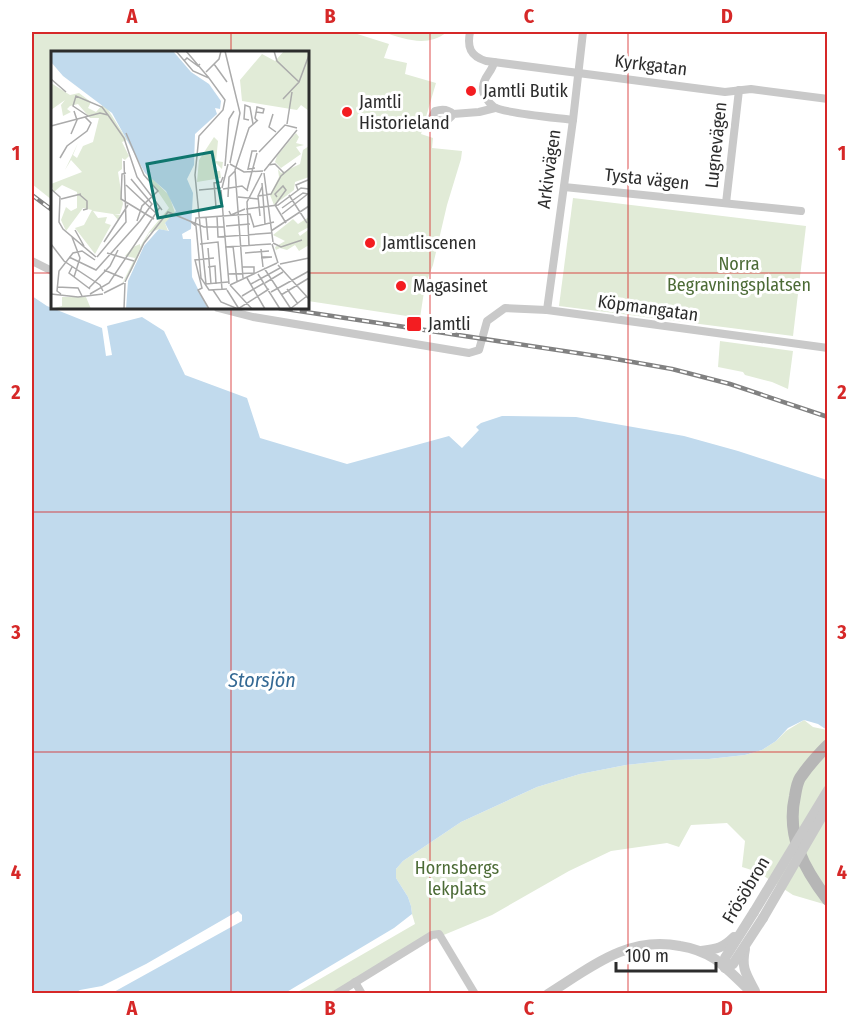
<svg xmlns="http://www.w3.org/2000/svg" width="859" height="1025" font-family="'Fira Sans Condensed',sans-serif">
<rect width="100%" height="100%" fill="#fff"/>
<g fill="#e1ebd7">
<path d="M32 32H351L389 44 384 58 407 63 405 74 436 83 421 134 433 138 432 148 462 151 461 159 447 205 433 265 425 285 420 318 308 301V52H52V200L32 184Z"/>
<path d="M383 32H447C427 48 405 39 383 32Z"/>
<path d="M573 198 806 226 793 336 559 306Z"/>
<path d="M720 341 793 351 788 389 772 382 745 375 743 372 718 367Z"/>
<path d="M804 720 813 727 827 730V905L793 895 758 872 742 867 745 841 727 823 691 825 679 847 667 843 611 851 569 871 492 915 434 939 433 935 336 993 294 994 415 924 412 914 411 906 408 897 396 878V869L403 861 461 822 537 787 580 774 626 765 672 760 709 759 745 755 762 750 776 741 786 731Z"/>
</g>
<path fill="#c1daed" d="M32 296 47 306 102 328 106 356 112 355 107 326 142 317 164 331 185 375 247 398 260 438 347 464 449 436 462 448 479 430 476 427 481 423 502 416 576 417 684 436 738 451 827 480V730L818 724 804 720 788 728 776 741 762 750 745 755 709 759 672 760 626 765 580 774 537 787 461 822 403 861 396 869V878L408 897 411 906 412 914 394 928 285 993H112L242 921V915L238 911 146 964 102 986 80 990 75 993H32Z"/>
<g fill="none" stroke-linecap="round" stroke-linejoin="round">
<g stroke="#c9c9c9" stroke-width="8">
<path d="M470 32C467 47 470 56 486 61L725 92 751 89 828 99"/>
<path d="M494 62C493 71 483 77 483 87 482 95 488 102 494 107 502 113 559 118 573 120"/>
<path d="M453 114C449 122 439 122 432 117L435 111C441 109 448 109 453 114L479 112 495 108"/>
<path d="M564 187 801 211"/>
<path d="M726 203 739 90"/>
<path d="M32 261 52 271"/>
<path d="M218 308 253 317 469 353 479 350 487 321 505 308 547 310 828 348"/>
<path d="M547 310 573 120 583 32"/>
<path d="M355 982 362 994"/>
<path d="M336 994 432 935 439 934 475 994"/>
</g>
<g stroke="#c9c9c9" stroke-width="10">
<path d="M745 949C741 968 746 974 755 991"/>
<path d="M700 951C716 949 722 949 734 937"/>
<path d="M725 968V958L754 912"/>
<path d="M725 968 733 964 763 918"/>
<path d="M548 994C590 968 628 935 680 946 693 948 704 952 715 959 728 969 741 982 753 994"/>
</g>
<path stroke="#b6b6b6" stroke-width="12" d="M828 745C818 755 808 766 800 778 797 783 796 790 795 796 786 836 804 869 828 900"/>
<g stroke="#818181" stroke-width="4.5">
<g id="rail">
<path d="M32 195 52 210"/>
<path d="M279 308 610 358 672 369 730 384 828 417"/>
</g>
</g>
<use href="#rail" stroke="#fff" stroke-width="2" stroke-dasharray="7" stroke-linecap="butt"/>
<g stroke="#c9c9c9" stroke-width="10">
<path d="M754 912 828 790"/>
<path d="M763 918 828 806"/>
</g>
</g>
<path fill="none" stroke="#d62828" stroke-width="1.5" stroke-opacity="0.55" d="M231 32V52M430 32V994M628 32V994M32 273H52M308 273H828M231 308V994M32 512H828M32 752H828"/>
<g fill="#f31d21" stroke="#fff" stroke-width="2">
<circle cx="471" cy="91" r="6"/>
<circle cx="347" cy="112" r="6"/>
<circle cx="370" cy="243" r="6"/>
<circle cx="401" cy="286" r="6"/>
<rect x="406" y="316" width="16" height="16" rx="3"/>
</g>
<g text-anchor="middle" stroke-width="6" stroke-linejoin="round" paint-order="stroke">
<g font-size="18" fill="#2c2c2c" stroke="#fff">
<text transform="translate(651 65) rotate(7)" y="6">Kyrkgatan</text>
<text transform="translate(716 145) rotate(-84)" y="6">Lugnevägen</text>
<text transform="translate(549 169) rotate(-82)" y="6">Arkivvägen</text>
<text transform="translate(647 179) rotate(6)" y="6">Tysta vägen</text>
<text transform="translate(648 308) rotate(8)" y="6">Köpmangatan</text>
<text transform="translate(746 890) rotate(-59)" y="6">Frösöbron</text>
</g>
<g font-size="18" fill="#2c2c2c" stroke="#fff" text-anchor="start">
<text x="483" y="97">Jamtli Butik</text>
<text x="359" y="108">Jamtli<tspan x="359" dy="21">Historieland</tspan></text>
<text x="382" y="249">Jamtliscenen</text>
<text x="413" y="292">Magasinet</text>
<text x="428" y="330">Jamtli</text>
</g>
<g font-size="18" fill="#4c6b36" stroke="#fff">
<text x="739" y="270">Norra<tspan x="739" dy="21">Begravningsplatsen</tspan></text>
<text x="457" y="874">Hornsbergs<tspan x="457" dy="21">lekplats</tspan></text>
</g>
<g font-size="20" font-style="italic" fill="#346994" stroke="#fff">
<text x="262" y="687">Storsjön</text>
</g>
</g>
<g transform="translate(51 51)">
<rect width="258" height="258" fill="#fff"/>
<path d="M233 0H258V60L250 54 246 59 191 50 189 29 211 3 224 10ZM0 32 19 44 28 42 40 51 37 57 45 61 53 52 76 89 71 91 78 105 74 109 71 107V118L67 121 72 153 69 163H63L69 164 67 169 62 163 42 160 47 167 56 166 54 172 60 174 44 203 24 177 33 174 41 159 32 157 15 180 10 169 15 156 20 160 26 157V141L11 134 3 141 0 133 31 121 20 109 14 119 6 123 14 119 27 92 22 104 26 107 32 95 42 91 48 67H39L27 53 19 55 16 58 20 61 12 65 10 54 14 49 0 59ZM245 82 248 86 245 92 253 94 245 96 250 103 230 117 224 111 226 105ZM163 86 167 90 165 110 172 111 171 118 165 112 164 120H169L170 127 146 131 148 109ZM258 95V126L244 131 243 139 223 154 219 144 228 126 227 118 230 122 249 113 252 99ZM93 120 118 144 125 165 114 172 117 180 108 178 98 182 80 221 71 233 84 207 74 205 82 196 89 193V196L98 181 118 157ZM258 166V176L247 182 249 185 257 179 258 194 248 200 244 194 236 199 229 197 225 199 228 210 224 196 234 190 222 184 242 168 247 173ZM11 246H35L40 258H0L11 255Z" fill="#e1ebd7"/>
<path d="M0 0H122L140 21 158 33 170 50 169 58 164 57 166 63 144 83 143 114 136 128 142 142 140 178 131 183 132 188H140L141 226 157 258H75L77 230 93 195 108 178 118 180 114 172 125 160 115 140 94 122 61 62 12 25 0 11Z" fill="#c1daed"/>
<path fill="none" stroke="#ababab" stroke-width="1.5" d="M125 0 142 20 158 27 174 49 172 59 148 85 144 124 155 233 177 231M135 0 158 27M174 0 189 62 179 112M223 0 226 10 248 31M133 10 136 7 147 15 149 13M163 13 176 31M155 21 168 8 170 0M0 28 15 41M232 48 248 31 258 4M205 61 212 62 213 58 206 56 205 62 204 67 206 70M222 63 218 76 225 81M37 65 22 55 25 45 51 56 57 64M198 69 193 68 194 54 199 56 202 73M236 73 241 41M0 75 49 62 57 64 73 87 86 126 111 159M75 82 93 124 107 140 91 155 86 170M20 83 26 69 23 60M208 101 234 74 246 77M9 107 16 95 36 80 40 72 34 66M179 113 193 121 212 120M217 114 224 113 233 122M174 115 178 68 183 60M204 117 197 118 201 100H206M213 120 246 79M75 122 71 123 70 148 103 168M213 122 222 191M211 132 214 173M75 134 106 163M171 137 177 113M0 138 9 146 8 171 12 178 45 206M172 138 191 135 197 140M148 139 170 137M170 139 178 233M196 139 206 102M247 139 245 134 257 129M29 144 36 150V158L32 159M238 144 256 172M207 145 220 143 230 125 245 112M177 146 178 126 184 120M187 146 207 148M226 146 224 143 232 135 235 139 224 154 235 172M10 148 30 143M165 156 163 132 170 131 172 126M231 157 252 142 257 143M195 158 227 154 250 137 258 138M178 160 180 164 194 158M231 163 258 142M166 165 167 186 220 182M209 165 207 145 211 136M155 166 157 189M140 171 145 175 150 227 158 239 176 238M144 175 145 167 199 163 203 176M175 175 199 173M202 176 223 171M24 179 33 195M220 180 258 155M21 186 29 207 23 226M53 191 77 154M222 192 230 196 251 189M0 193 13 210 49 234 52 240M149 193 167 191 171 238M221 193 227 212M198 194 196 151 211 122M182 195 186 230M174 196 220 193M157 197 160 233M210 198 212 216M56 202 83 210M194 202 218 200M18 206 45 219 89 170 101 153 80 128M46 206 75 171 73 110M210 206H221L210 207M229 213 258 207M227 214 258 248M21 216 18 222 39 238M157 216 164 215 165 233M191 216H203V222M213 217 240 258M53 219 72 227M177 223 205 222M207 223 229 258M192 227 184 119 198 77 207 69M196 227 214 258M74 231 93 192 117 161 153 176H173M214 232 232 221M200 233 229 217M179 234 201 258M179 234 226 212M6 236 27 237 31 245M38 237 59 215 67 199M236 238 247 253M162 239 170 251 187 258 218 238M176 239 188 258M220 241 258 220M53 242 73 232M0 243 27 246 52 243M10 243 6 240 8 220 22 202 31 200 44 209M39 243 58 232 109 156M230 244 258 227M191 245 213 232M73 258 74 232M158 258 147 239 151 237 144 209 163 207M239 258 256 245"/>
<path fill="#0f766e" fill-opacity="0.15" stroke="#0f766e" stroke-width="3" d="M161 101 171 155 107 167 96 113Z"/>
<rect width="258" height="258" fill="none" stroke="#2c2c2c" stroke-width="3"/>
</g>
<rect width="859" height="1025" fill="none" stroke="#ffffff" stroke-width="66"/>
<path d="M616 962v9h100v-9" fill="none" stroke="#2c2c2c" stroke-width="3"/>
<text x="625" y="962" font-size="18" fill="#2c2c2c" stroke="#ffffff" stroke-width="4.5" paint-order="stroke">100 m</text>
<rect x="33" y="33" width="793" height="959" fill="none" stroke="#d62828" stroke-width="2"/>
<g font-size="20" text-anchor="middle" font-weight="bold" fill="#d62828">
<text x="132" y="23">A</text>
<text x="330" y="23">B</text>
<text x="529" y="23">C</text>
<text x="727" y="23">D</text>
<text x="16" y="160">1</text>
<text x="842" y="160">1</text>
<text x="16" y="399">2</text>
<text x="842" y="399">2</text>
<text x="16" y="639">3</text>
<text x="842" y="639">3</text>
<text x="16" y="879">4</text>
<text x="842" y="879">4</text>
<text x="132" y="1015">A</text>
<text x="330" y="1015">B</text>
<text x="529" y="1015">C</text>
<text x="727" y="1015">D</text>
</g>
</svg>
